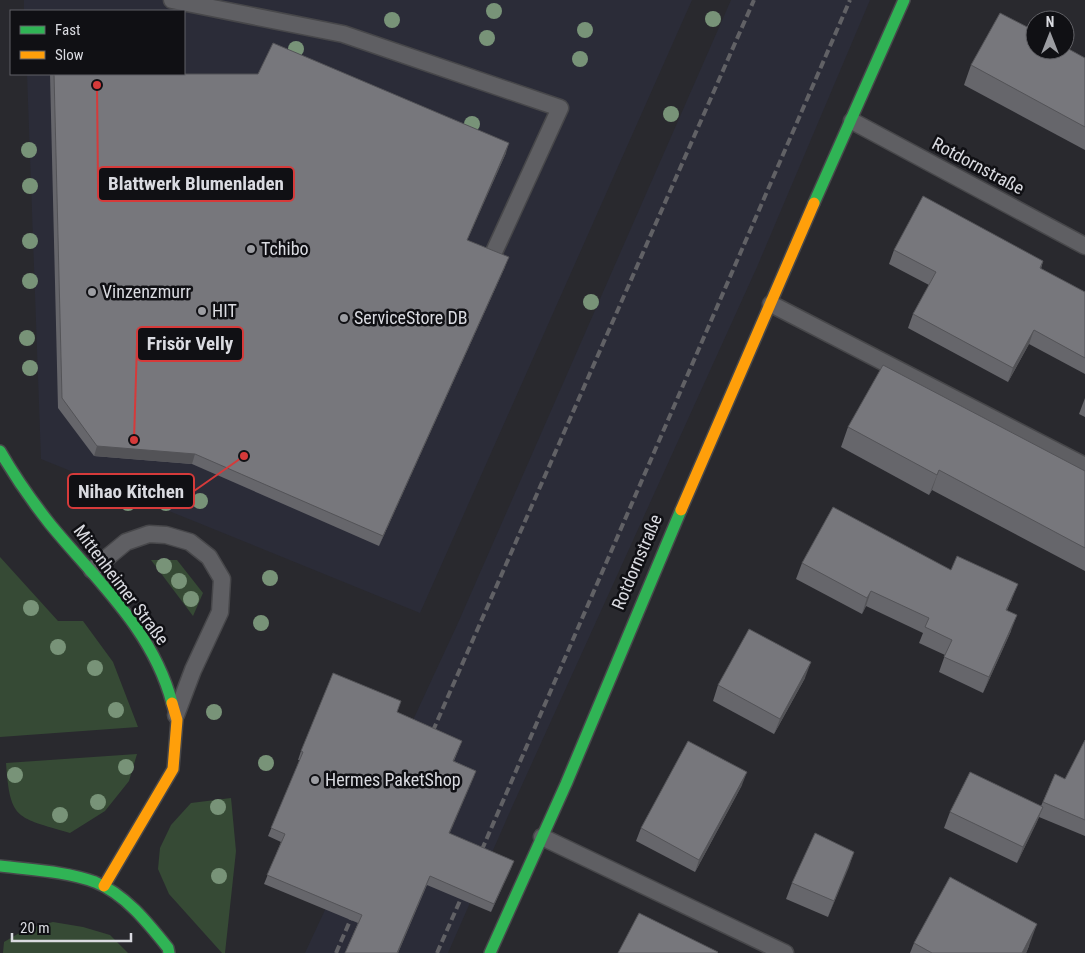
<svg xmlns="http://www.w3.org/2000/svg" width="1085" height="953" font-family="'Roboto Condensed',sans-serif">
<rect width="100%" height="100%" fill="#29292e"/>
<g fill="#2b2c38">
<path d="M24 0H692L420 613 41 459 27 74H184V11H24Z"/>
<path d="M731 0H870L757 267 512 807 448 953H305L458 623Z"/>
</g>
<g fill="#364a35">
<path d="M0 557 58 621H83L113 662 138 727 0 737Z"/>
<path d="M151 560H177L203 593 193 616Z"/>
<path d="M137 754 129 781 105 811 70 833C17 817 10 821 6 763Z"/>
<path d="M231 798 236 851 225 953H222L169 894 158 869 160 848 171 825 191 803Z"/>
<path d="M53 922 83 927 110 935 128 953H3L4 942 26 929Z"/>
</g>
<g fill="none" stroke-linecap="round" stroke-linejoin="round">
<g stroke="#47474a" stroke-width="19">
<g id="lane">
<path d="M172 0 343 34 560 108 494 252"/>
<path d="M852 121 1085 246"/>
<path d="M771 304 1085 466"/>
<path d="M92 570 126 542 149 534 166 535 190 542 209 557 222 579 220 612 193 670 176 715"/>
<path d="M542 837 785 953"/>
</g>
</g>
<g stroke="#47474a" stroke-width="14">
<g id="fast">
<path d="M814 203 904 0"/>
<path d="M0 451C15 477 31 500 50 524 96 580 153 630 172 703"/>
<path d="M0 866C31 870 65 871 95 882 125 894 148 923 168 948L169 953"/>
<path d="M490 953 566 784 681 510"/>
</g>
</g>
<g stroke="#47474a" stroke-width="14">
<g id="slow">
<path d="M681 510 814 203"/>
<path d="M104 886 173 769 177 720 172 703"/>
</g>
</g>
<use href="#lane" stroke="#5f5f63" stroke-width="16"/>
<use href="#fast" stroke="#30b455" stroke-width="11"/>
<use href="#slow" stroke="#ff9f0a" stroke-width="11"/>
<g stroke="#616165" stroke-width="4" stroke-dasharray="8 4" stroke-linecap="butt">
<path d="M428 742 754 0"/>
<path d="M477 861 850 0"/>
<path d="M336 953 356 907"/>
<path d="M437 953 466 887"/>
</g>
</g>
<g fill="#789378">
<circle cx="494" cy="11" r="8"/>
<circle cx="713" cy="19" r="8"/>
<circle cx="392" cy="20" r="8"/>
<circle cx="585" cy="30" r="8"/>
<circle cx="487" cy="38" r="8"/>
<circle cx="296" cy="49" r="8"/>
<circle cx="580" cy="59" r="8"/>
<circle cx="671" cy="114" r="8"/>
<circle cx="472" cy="124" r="8"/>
<circle cx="29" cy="150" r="8"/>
<circle cx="30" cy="186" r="8"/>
<circle cx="30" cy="241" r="8"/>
<circle cx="30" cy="281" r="8"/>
<circle cx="591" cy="302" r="8"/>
<circle cx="27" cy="338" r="8"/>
<circle cx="30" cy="368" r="8"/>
<circle cx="200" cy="501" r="8"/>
<circle cx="128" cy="503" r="8"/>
<circle cx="166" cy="503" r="8"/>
<circle cx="164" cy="566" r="8"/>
<circle cx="270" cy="578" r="8"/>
<circle cx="179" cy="581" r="8"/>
<circle cx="191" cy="599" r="8"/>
<circle cx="31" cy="608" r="8"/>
<circle cx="261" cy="623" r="8"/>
<circle cx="58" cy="647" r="8"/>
<circle cx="95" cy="668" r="8"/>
<circle cx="116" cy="710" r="8"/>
<circle cx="214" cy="712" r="8"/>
<circle cx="266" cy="763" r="8"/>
<circle cx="126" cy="767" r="8"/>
<circle cx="15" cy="775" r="8"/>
<circle cx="98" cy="802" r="8"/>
<circle cx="218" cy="807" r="8"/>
<circle cx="60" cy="815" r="8"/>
<circle cx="219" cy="876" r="8"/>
</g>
<g fill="#66666b">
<path d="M1085 58V150L964 85 971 65Z"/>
<path d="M50 74H168L506 153 467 240 505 267 379 546 192 464 94 456 58 408Z"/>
<path d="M894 250 1043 261 1041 269 1085 292V374L1029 344 1008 382 908 328 913 314 929 285 889 264Z"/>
<path d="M1085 398V417L1079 414Z"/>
<path d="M848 427 1085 471V571L932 490 929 495 841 447Z"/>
<path d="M802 563 951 570 1012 599 1007 610 1011 631 983 693 939 672 945 655 919 643 923 633 866 606 862 614 796 579Z"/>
<path d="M805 678 774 734 713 701 718 685Z"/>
<path d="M397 712 462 741 454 761 476 771 449 834 514 861 491 912 427 885 398 953H345L358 923 264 884 281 842 268 836 300 760H298L301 751Z"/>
<path d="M1085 740V836L1039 817 1017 863 944 828 950 812 1041 806 1055 774 1065 779Z"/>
<path d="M742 785 695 872 636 841 641 828Z"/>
<path d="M854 852 828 917 786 899 792 883Z"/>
<path d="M914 943 1029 946 1026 953H910Z"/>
</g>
<g fill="#535357">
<path d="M509 143 506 153 463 250 467 240Z"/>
<path d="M509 257 505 267 379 546 383 536Z"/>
<path d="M1034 330 1029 344 1008 382 1013 368Z"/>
<path d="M97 446 195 454 192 464 94 456Z"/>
<path d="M939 470 932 490 929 495Z"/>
<path d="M1018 584 1012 599 1000 625 1006 610Z"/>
<path d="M871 591 866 606 862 614 867 598Z"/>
<path d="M1017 615 1011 631 983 693 989 677Z"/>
<path d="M811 662 805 678 774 734 780 719Z"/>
<path d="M476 771 473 779 446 842 449 833Z"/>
<path d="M747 772 742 785 695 872 699 860Z"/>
<path d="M1043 807 1037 822 1017 863 1023 847Z"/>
<path d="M854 852 849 867 828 917 834 901Z"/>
<path d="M514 861 511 869 491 912 494 904Z"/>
<path d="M430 876 398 953H397Z"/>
<path d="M1037 924 1029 946 1026 953H1022Z"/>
</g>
<g fill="#77777c" stroke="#535357">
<path d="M1000 13 1035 31V50H1065V47L1085 58V127L971 65Z"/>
<path d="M273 43 509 143 467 240 509 257 383 536 195 454 97 446 62 398 54 74H258Z"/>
<path d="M923 196 1043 261 1040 268 1085 292V358L1034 330 1013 368 913 314 936 272 894 250Z"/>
<path d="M883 365 1085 471V548L939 470 937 475 848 427Z"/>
<path d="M833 507 951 570 957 556 1018 584 1006 610 1017 615 989 677 944 657 952 640 925 627 929 618 871 591 867 598 802 563Z"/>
<path d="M749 629 811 662 780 719 718 685Z"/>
<path d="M333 673 401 701 397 712 462 741 453 761 476 771 449 833 514 861 494 904 430 876 397 953H345L362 915 267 875 285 834 271 828 303 752 301 751Z"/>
<path d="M1085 740V820L1043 802 1055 774 1065 779Z"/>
<path d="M688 741 747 772 699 860 641 828Z"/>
<path d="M970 772 1043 807 1023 847 950 812Z"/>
<path d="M815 833 854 852 834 901 792 883Z"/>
<path d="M950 877 1037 924 1022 953H932L914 943Z"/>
<path d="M639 913 718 952 717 953H618Z"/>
</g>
<g fill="#9c9da2" stroke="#101014" stroke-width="2">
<circle cx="251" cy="249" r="5"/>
<circle cx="92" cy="292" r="5"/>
<circle cx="202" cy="311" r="5"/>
<circle cx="344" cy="318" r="5"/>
<circle cx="315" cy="780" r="5"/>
</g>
<g text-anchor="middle" stroke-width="5" stroke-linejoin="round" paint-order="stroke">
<g font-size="18" fill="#dadbe1" stroke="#101014">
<text transform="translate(978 166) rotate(28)" y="6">Rotdornstraße</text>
<text transform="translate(637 562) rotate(-67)" y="6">Rotdornstraße</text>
<text transform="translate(121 585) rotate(53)" y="6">Mittenheimer Straße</text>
</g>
<g font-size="18" fill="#dadbe1" stroke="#101014" text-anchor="start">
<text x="261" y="255">Tchibo</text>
<text x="102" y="298">Vinzenzmurr</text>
<text x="212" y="317">HIT</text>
<text x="354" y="324">ServiceStore DB</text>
<text x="325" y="786">Hermes PaketShop</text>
</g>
</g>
<path fill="none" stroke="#d63a3a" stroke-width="2" d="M97 85L98 184M134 440L137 344M244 456L194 491"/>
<g fill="#d63a3a" stroke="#101014" stroke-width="2">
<circle cx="97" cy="85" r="5"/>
<circle cx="134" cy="440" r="5"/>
<circle cx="244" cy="456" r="5"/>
</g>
<g fill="#101014" stroke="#d63a3a" stroke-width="2">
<rect x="98" y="167" width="196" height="34" rx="5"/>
<rect x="137" y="327" width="106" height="34" rx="5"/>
<rect x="68" y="474" width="126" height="34" rx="5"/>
</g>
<g font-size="19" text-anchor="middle" font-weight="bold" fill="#dadbe1">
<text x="196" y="190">Blattwerk Blumenladen</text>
<text x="190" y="350">Frisör Velly</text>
<text x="131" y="498">Nihao Kitchen</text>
</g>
<rect x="10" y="10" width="175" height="65" fill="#101014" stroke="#616166"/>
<rect x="20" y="26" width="25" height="8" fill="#30b455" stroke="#616166"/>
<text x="55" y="35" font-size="15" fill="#dadbe1">Fast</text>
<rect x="20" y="51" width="25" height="8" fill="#ff9f0a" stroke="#616166"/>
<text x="55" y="60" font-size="15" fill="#dadbe1">Slow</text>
<g transform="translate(1050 35)"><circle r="24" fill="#101014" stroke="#616166"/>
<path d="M0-4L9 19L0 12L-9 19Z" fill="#9c9da2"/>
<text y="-8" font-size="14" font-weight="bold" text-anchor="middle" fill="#dadbe1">N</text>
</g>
<path d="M12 933v8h119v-8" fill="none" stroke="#dadbe1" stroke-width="2.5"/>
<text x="20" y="933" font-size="15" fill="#dadbe1" stroke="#101014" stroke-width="4" paint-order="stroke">20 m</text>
</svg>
